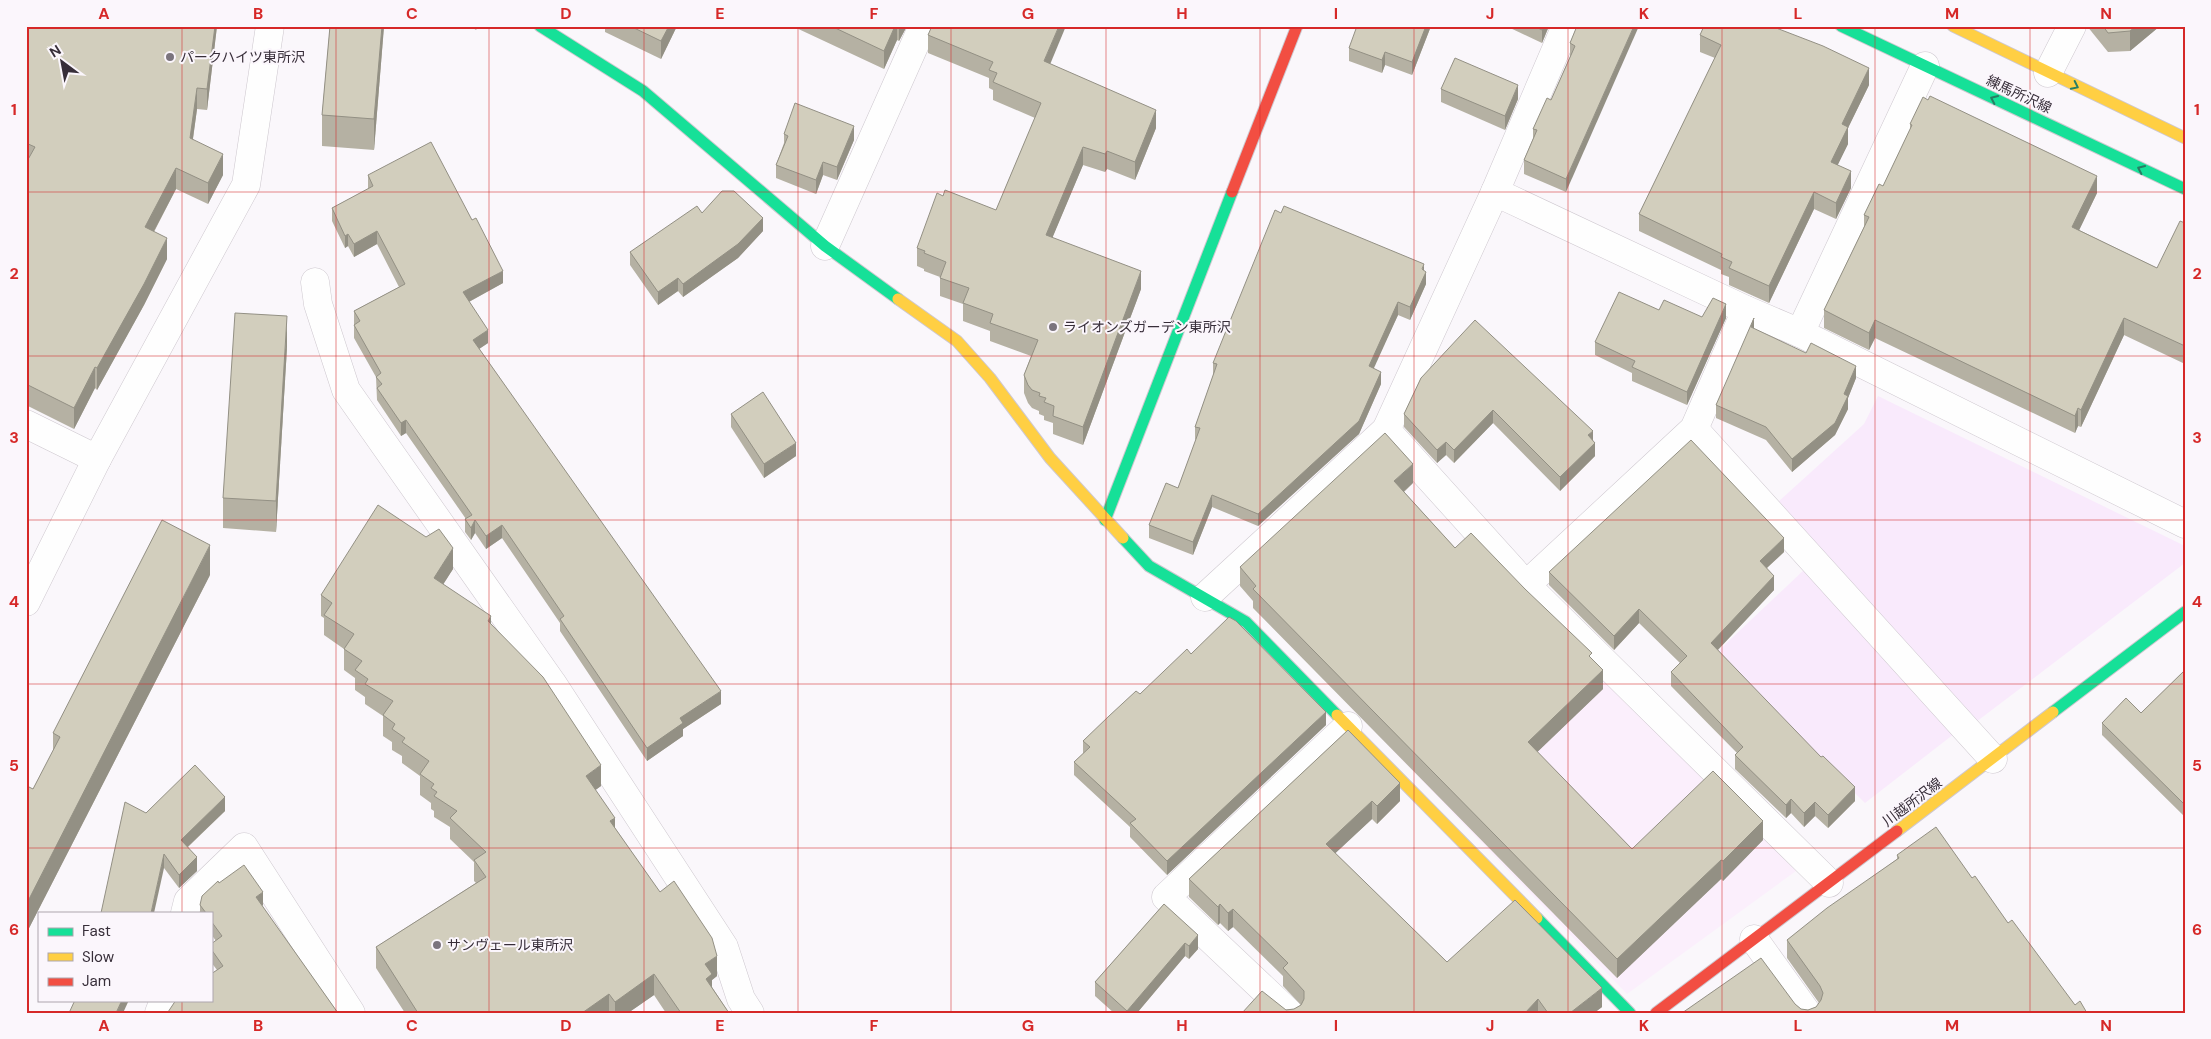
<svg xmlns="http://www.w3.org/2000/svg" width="2211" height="1039" font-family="'DM Sans','Noto Sans JP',sans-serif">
<rect width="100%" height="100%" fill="#faf7fb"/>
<path fill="#fbeffc" d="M1470 548 1796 871 1627 994 1328 683Z"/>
<g fill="#f9eafc">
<path d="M1878 396 2185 546V563L1976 722 1777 503 1864 424Z"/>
<path d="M1806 568 1954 734 1865 803 1714 655Z"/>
</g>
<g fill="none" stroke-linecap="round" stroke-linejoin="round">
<g stroke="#cec8cf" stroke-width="29">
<g id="street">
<path d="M2048 73 2072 26"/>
<path d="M1495 192 1746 310 1800 333 2185 524"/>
<path d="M825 246 923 26"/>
<path d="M315 282 318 304 346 390 552 683 724 947 741 999 750 1013"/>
<path d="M1800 333 1925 66"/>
<path d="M26 424 97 459"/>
<path d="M1694 429 1993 759"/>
<path d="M1386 430 1526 585 1829 883"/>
<path d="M1526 585 1694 429 1746 310"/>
<path d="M1205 597 1386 430 1495 192 1566 26"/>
<path d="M26 602 97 459 246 185 270 26"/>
<path d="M185 913 188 901 244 847 351 1013"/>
<path d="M1754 939 1807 1013"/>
<path d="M159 1013 164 1000"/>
<path d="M1289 1013 1166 897 1348 726"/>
</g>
</g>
<g stroke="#cec8cf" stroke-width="13">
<g id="fast">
<path d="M540 26 643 91 825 246 898 299"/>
<path d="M1841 26 2185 189"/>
<path d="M1105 520 1232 192"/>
<path d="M1123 538 1149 566 1246 622 1337 715"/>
<path d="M2053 712 2185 612"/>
<path d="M1537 918 1630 1013"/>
</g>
</g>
<g stroke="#cec8cf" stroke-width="13">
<g id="slow">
<path d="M1953 26 2185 138"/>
<path d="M898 299 957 341 990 378 1050 458 1123 538"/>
<path d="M1337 715 1537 918"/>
<path d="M1897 831 2053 712"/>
</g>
</g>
<g stroke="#cec8cf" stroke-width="13">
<g id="jam">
<path d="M1232 192 1297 26"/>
<path d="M1656 1013 1897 831"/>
</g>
</g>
<use href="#street" stroke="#fefefe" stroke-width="28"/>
<use href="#fast" stroke="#16e098" stroke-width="11"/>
<use href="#slow" stroke="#ffcf43" stroke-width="11"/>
<use href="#jam" stroke="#f24e42" stroke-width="11"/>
</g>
<g fill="#b5b1a3">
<path d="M26 26H217L207 110 197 109 193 139 223 175 208 204 176 189 154 232 167 259 144 305 97 390 95 388 74 429 26 405Z"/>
<path d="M330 26H384L374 150 322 146V115Z"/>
<path d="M470 26H479L476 30Z"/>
<path d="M605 26H677L661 59 605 32Z"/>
<path d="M792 26H907L899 41 897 40 884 69Z"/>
<path d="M1431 26 1412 75 1385 65 1382 73 1349 61V48Z"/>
<path d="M1506 26H1549L1542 43Z"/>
<path d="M1577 26 1566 192 1524 174V160L1533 139V129L1551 100 1570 57V43Z"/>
<path d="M2087 26H2160L2130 51 2108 52Z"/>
<path d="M928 35 1050 64 1156 128 1135 180 1107 169 1105 172 1083 165 1052 238 1141 289 1083 445 1053 434V423L1044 420V416L1039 414V411L1032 408 1028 403 1024 393V375L1031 356 990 341V331L963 321V304L940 296V277L924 271V269L917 266V248L996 210 1035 118 993 100V90L989 88V78L928 53Z"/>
<path d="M1700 35 1869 85 1848 128V144L1837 165 1851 188 1836 219 1814 209 1769 303 1729 285V277L1721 274V270L1639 231V214L1715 58 1700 52Z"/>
<path d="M1441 89 1518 99 1505 130 1441 102Z"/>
<path d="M1910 124 2097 193 2079 230 2157 268 2185 223V364L2124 335 2081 427 2078 426 2075 433 1875 338 1869 350 1824 328V310L1864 227V215L1883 186 1910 130Z"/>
<path d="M784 134 854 140 837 180 823 175 816 194 776 178V165L784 143Z"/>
<path d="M368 175 503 283 469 302 488 343 479 349 721 704 683 729V736L647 761 560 631V623L502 538 486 549 475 533 471 540 465 532V519H466L406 433 401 436 377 400 376 377 354 338V311L399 287 377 244 354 257 348 246 345 248 332 221V208L368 189Z"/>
<path d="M702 213 763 231 738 258 683 297 678 291 658 305 630 265V252Z"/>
<path d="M1424 271 1426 284 1410 320 1398 315 1373 368 1381 384 1359 434 1258 526 1212 507 1193 555 1149 538V525L1178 488 1196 440 1195 439V427L1213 376V363Z"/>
<path d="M1659 310 1702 317 1726 318 1687 405 1632 381V373L1595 355V342Z"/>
<path d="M1754 329 1856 378 1848 398V409L1835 435 1792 472 1766 440 1716 418V405Z"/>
<path d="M287 347 276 532 223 528V498Z"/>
<path d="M1421 378 1593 441 1595 456 1560 491 1493 423 1454 463 1446 455 1437 463 1404 427V414Z"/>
<path d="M731 414 796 456 764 478 731 427Z"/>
<path d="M1413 483 1404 492 1455 548 1592 659 1603 689 1537 752 1632 849 1763 840 1723 881 1721 879 1617 978 1253 608V601L1240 586V567Z"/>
<path d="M426 537 453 569 443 584 491 624 601 786 595 790 615 828 717 976 712 980V987L729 1013H666L654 995 628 1013H405L376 968V947L476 883 474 881V862L450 839V827L434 817V811L431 809V803L420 795V776L402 763V756L392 750V742L383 736V716L365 704V697L355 690V678L344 670V649L324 635V618L321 616V595Z"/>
<path d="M1784 552 1767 568 1774 590 1718 650 1855 801 1828 828 1815 816 1804 827 1791 813 1786 818 1735 769V755L1737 753 1671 686V672L1680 663 1639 623 1614 650 1549 585V572Z"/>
<path d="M210 575 26 934V787L33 789 53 752V733Z"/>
<path d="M1191 654 1326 725 1167 875 1130 837V827L1074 775V762L1083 754V741L1140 694Z"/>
<path d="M2185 670V817L2102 735V723L2141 713Z"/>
<path d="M1348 730 1400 801 1377 824 1372 819 1335 853 1447 962 1602 1007 1594 1013H1242L1294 1009 1301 1005 1283 986V976L1233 927 1228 931 1220 923 1218 925 1189 897V879Z"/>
<path d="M225 811 188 847 197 871 179 888 164 868 146 813Z"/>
<path d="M1897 855 1972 878 2008 923 2075 1005 2087 1013H1682L1795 1004 1801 1009 1808 1010 1816 1007 1819 1003 1787 958V940L1897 859Z"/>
<path d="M219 883 263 905 262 906 338 1013 168 1012 217 970 211 962V944L216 941 211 934V913H200V905Z"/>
<path d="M1164 904 1198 949 1189 959 1185 956 1137 1013H1114L1095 996V982Z"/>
</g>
<g fill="#939084">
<path d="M215 26H217L207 110V89Z"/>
<path d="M382 26H384L374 150V119Z"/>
<path d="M669 26H677L661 59V41Z"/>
<path d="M895 26H897V40L884 69V51Z"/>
<path d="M899 26H907L899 41Z"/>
<path d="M1059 26H1066L1044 79V61Z"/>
<path d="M1426 26H1431L1412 75V62Z"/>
<path d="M1543 26H1549L1542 43V30Z"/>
<path d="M1634 26H1639L1566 192V179Z"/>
<path d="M2136 26H2160L2130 51V31Z"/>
<path d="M1385 52V65L1382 73V60Z"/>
<path d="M1869 68V85L1848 128V144L1831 179V162L1842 124Z"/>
<path d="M1518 85V99L1505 130V116Z"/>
<path d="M197 88V109L190 159V138Z"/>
<path d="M1156 110V128L1135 180V162Z"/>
<path d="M854 126V140L837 180V167Z"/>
<path d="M1083 147V165L1046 253V235Z"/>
<path d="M1107 151V169L1105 172V154Z"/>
<path d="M223 154V175L208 204V183Z"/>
<path d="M823 162V175L816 194V180Z"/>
<path d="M176 168V189L145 248V227Z"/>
<path d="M1851 171V188L1836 219V203Z"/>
<path d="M2097 176V193L2072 245V227Z"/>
<path d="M1814 192V209L1769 303V286Z"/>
<path d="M763 218V231L738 258 683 297V284Z"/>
<path d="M377 231V244L354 257V244Z"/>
<path d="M348 234V246L345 248V236Z"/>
<path d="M167 238V259L144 305 97 390V368Z"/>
<path d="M1424 264V275L1426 272V284L1410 320V307Z"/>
<path d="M503 271V283L463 305V292Z"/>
<path d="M1141 271V289L1083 445V427Z"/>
<path d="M678 278V291L658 305V292Z"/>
<path d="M1398 302V315L1369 379V366Z"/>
<path d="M1726 304V318L1687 405V392Z"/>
<path d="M287 316V347L276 532V501Z"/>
<path d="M1754 318V330L1751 327Z"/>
<path d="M2124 318V335L2081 427V410Z"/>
<path d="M1875 320V338L1869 350V333Z"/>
<path d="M488 330V343L473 353V340Z"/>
<path d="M1856 366V378L1848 398V409L1835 435 1792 472V459L1844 394Z"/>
<path d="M95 367V388L74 429V408Z"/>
<path d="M1381 372V384L1359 434 1258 526V514Z"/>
<path d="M2078 408V426L2075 433V416Z"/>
<path d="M1493 410V423L1454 463V450Z"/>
<path d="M406 420V433L401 436V423Z"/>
<path d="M1593 431V444L1588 435Z"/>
<path d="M1446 442V455L1437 463V450Z"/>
<path d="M796 443V456L764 478V464Z"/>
<path d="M1595 443V456L1560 491V477Z"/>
<path d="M1413 464V483L1394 500V481Z"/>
<path d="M1212 495V507L1193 555V542Z"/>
<path d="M475 520V533L471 540V528Z"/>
<path d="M502 525V538L486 549V536Z"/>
<path d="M1784 538V552L1760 574V561Z"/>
<path d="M210 545V575L26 934V905Z"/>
<path d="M453 548V569L434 599V578Z"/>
<path d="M1774 576V590L1711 657V643Z"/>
<path d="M1639 609V623L1614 650V636Z"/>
<path d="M491 616V637L488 621Z"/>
<path d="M1603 670V689L1528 761V742Z"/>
<path d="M721 691V704L683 729V736L647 761V748L680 718Z"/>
<path d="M1326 712V725L1167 875V861Z"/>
<path d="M601 765V786L586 797V776Z"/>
<path d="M1400 783V801L1377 824V806Z"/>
<path d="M1855 787V801L1828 828V815Z"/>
<path d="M225 797V811L181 853V840Z"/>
<path d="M1791 799V813L1786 818V805Z"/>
<path d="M1372 801V819L1326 862V844Z"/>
<path d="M1815 802V816L1804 827V813Z"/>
<path d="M615 818V839L610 821Z"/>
<path d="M1763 821V840L1723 881V861Z"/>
<path d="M164 854V868L154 913H151Z"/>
<path d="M197 857V871L179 888V875Z"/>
<path d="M1721 860V879L1617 978V959Z"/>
<path d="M263 892V905L256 910V897Z"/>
<path d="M1220 904V923L1218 925V907Z"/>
<path d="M1233 909V927L1228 931V913Z"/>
<path d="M1198 935V949L1189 959V946Z"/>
<path d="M1185 943V956L1137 1013H1127V1011Z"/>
<path d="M717 956V976L712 980V995L706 999 705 964Z"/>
<path d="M654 974V995L628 1013H615V1002Z"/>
<path d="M1602 988V1007L1594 1013H1570Z"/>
<path d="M609 994V1013H582Z"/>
<path d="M1538 999V1013H1525Z"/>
<path d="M122 1000H129L123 1013H116Z"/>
</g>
<g fill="#d2cebd" stroke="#939084">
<path d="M26 26H215L207 89 197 88 190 138 223 154 208 183 176 168 145 227 167 238 144 284 97 368 95 367 74 408 26 384V163L35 147 26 143Z"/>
<path d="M330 26H382L374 119 322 115Z"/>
<path d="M630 26H669L661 41Z"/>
<path d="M831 26H895L884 51Z"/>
<path d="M932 26H1059L1044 61 1156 110 1135 162 1107 151 1105 154 1083 147 1046 235 1141 271 1083 427 1053 416 1054 406 1044 402 1046 398 1039 396 1040 393 1032 390 1028 385 1024 375 1038 340 990 323 993 314 963 303 969 288 940 278 946 262 924 253 925 251 917 248 937 193 943 196 945 190 996 210 1041 103 993 82 997 73 989 70 993 62 928 35Z"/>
<path d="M1357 26H1426L1412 62 1385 52 1382 60 1349 48Z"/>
<path d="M1534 26H1543L1542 30Z"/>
<path d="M1577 26H1634L1566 179 1524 160 1537 130 1533 129 1547 98 1551 100 1575 46 1570 43Z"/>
<path d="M1704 26H1771L1823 46 1869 68 1842 124 1848 127 1831 162 1851 171 1836 203 1814 192 1769 286 1729 268 1732 262 1721 257 1722 254 1639 214 1721 45 1700 35Z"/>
<path d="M2103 26H2136L2130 31 2108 33Z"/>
<path d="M1455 58 1518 85 1505 116 1441 89Z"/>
<path d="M1930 96 2097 176 2072 227 2157 268 2180 221 2185 223V346L2124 318 2081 410 2078 408 2075 416 1875 320 1869 333 1824 310 1869 217 1864 215 1879 184 1883 186 1912 125 1910 124 1923 97 1928 100Z"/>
<path d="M795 103 854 126 837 167 823 162 816 180 776 165 788 136 784 134Z"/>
<path d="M431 142 472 220 476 218 503 271 463 292 488 330 473 340 721 691 680 718 683 723 647 748 560 619 564 616 502 525 486 536 475 520 471 528 465 519 472 515 406 420 401 423 377 388 382 384 376 377 381 373 354 325 360 321 354 311 405 284 377 231 354 244 348 234 345 236 332 208 373 186 368 175Z"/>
<path d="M722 191H734L763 218 738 244 683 284 678 278 658 292 630 252 697 206 702 213Z"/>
<path d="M1284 206 1424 264 1422 269 1426 272 1410 307 1398 302 1369 366 1381 372 1359 421 1258 514 1212 495 1193 542 1149 525 1166 483 1178 488 1200 428 1195 427 1217 364 1213 363 1275 210 1281 213Z"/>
<path d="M1619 292 1659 310 1664 300 1702 317 1713 298 1726 304 1687 392 1632 367 1635 361 1595 342Z"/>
<path d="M235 313 287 316 276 501 223 498Z"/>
<path d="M1754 318 1751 327 1806 353 1811 343 1856 366 1844 394 1848 396 1835 423 1792 459 1766 427 1716 405Z"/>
<path d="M1475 320 1593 431 1588 435 1595 443 1560 477 1493 410 1454 450 1446 442 1437 450 1404 414 1421 378Z"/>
<path d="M763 392 796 443 764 464 731 414Z"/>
<path d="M1385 433 1413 464 1394 481 1455 548 1471 533 1525 589 1592 653 1589 656 1603 670 1528 742 1632 849 1713 771 1763 821 1723 861 1721 860 1617 959 1253 589 1256 586 1240 567Z"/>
<path d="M1691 440 1784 538 1760 561 1774 576 1711 643 1821 757 1823 756 1855 787 1828 815 1815 802 1804 813 1791 799 1786 805 1735 755 1743 747 1671 672 1687 656 1639 609 1614 636 1549 572Z"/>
<path d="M378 505 426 537 439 529 453 548 434 578 491 616 488 621 543 677 601 765 586 776 615 818 610 821 660 892 674 881 712 938 717 956 705 964 712 974 706 979 729 1013H681L654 974 615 1002 609 994 582 1013H418L376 947 486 877 474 860 486 852 450 818 457 811 434 796 437 792 431 788 434 784 420 774 429 761 402 742 405 738 392 729 395 724 383 715 393 701 365 684 368 679 355 670 362 661 344 649 354 634 324 615 332 603 321 595Z"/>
<path d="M162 520 210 545 26 905V787L27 786 33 789 60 737 53 733Z"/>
<path d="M1229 617 1236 621 1326 712 1167 861 1130 823 1136 819 1074 762 1090 747 1083 741 1109 716 1136 691 1140 694 1187 649 1191 654Z"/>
<path d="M2185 670V805L2102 723 2126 698 2141 713Z"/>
<path d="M1348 730 1400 783 1377 806 1372 801 1326 844 1447 962 1515 900 1602 988 1570 1013H1548L1538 999 1525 1013H1242L1262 991 1286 1010 1294 1009 1301 1005 1304 999V991L1283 968 1288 963 1233 909 1228 913 1220 904 1218 907 1189 879Z"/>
<path d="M195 765 225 797 181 840 197 857 179 875 164 854 151 913H101L125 802 146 813Z"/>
<path d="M1936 827 1972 878 1975 876 2008 923 2012 920 2075 1005 2080 1001 2087 1013H1682L1761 958 1795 1004 1801 1009 1808 1010 1816 1007 1821 1000 1823 993 1820 986 1787 940 1827 908 1899 858 1897 855Z"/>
<path d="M244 865 263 892 256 897 338 1013H166L168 1012 176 1000H211V974L223 966 211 949V944L222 936 211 921V913H206L200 905 202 896 218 881 219 883Z"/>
<path d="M1164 904 1198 935 1189 946 1185 943 1127 1011 1095 982Z"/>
<path d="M75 1000H122L116 1013H69Z"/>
</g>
<defs><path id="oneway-chevron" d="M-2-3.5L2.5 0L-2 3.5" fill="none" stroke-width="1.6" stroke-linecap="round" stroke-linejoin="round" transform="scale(1.25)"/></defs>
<g stroke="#287e64">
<use href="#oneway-chevron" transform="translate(2075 86) rotate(26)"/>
<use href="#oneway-chevron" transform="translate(1994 99) rotate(-155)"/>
<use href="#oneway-chevron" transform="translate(2141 169) rotate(-155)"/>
</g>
<path fill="none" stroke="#d62828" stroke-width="1" stroke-opacity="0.55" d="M182 26V913M336 26V1013M489 26V1013M644 26V1013M798 26V1013M951 26V1013M1106 26V1013M1260 26V1013M1414 26V1013M1568 26V1013M1722 26V1013M1875 26V1013M2030 26V1013M26 192H2185M26 356H2185M26 520H2185M26 684H2185M26 848H2185M182 1000V1013"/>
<g fill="#7b747d" stroke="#fbf6fc" stroke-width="2">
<circle cx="170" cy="57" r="5"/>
<circle cx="1053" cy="327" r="5"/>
<circle cx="437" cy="945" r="5"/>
</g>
<g text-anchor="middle" stroke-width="4" stroke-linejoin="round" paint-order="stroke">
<g font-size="14" fill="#372e39" stroke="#fbf6fc" text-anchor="start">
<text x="180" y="62">パークハイツ東所沢</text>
<text x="1063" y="332">ライオンズガーデン東所沢</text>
<text x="447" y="950">サンヴェール東所沢</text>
</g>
<g font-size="14" fill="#372e39" stroke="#fbf6fc">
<text transform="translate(2019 94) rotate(25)" y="5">練馬所沢線</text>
<text transform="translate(1912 802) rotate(-37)" y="5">川越所沢線</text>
</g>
</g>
<rect width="2211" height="1039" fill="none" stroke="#fbf6fc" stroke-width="55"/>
<rect x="38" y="912" width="175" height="90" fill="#fbf6fc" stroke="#ada6ae"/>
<rect x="48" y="928" width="25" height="8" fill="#16e098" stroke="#ada6ae"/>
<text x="82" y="936" font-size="15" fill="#372e39">Fast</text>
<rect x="48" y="953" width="25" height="8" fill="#ffcf43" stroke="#ada6ae"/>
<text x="82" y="962" font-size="15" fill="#372e39">Slow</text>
<rect x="48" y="978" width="25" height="8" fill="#f24e42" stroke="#ada6ae"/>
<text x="82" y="986" font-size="15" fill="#372e39">Jam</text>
<g transform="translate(62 62) rotate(328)" stroke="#fbf6fc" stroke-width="4" paint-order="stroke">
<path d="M0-4L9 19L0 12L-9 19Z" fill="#372e39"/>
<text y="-8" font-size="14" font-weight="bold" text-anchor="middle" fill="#372e39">N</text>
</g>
<rect x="28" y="28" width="2156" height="984" fill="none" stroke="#d62828" stroke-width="2"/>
<g font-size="16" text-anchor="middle" font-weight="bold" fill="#d62828">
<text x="104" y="19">A</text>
<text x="258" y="19">B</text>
<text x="412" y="19">C</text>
<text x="566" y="19">D</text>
<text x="720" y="19">E</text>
<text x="874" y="19">F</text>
<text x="1028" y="19">G</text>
<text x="1182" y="19">H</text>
<text x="1336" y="19">I</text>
<text x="1490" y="19">J</text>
<text x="1644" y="19">K</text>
<text x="1798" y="19">L</text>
<text x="1952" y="19">M</text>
<text x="2106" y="19">N</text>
<text x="14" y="115">1</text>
<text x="2197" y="115">1</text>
<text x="14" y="279">2</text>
<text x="2197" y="279">2</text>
<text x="14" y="443">3</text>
<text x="2197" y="443">3</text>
<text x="14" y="607">4</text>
<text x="2197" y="607">4</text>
<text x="14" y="771">5</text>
<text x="2197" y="771">5</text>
<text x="14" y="935">6</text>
<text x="2197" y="935">6</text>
<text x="104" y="1031">A</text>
<text x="258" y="1031">B</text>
<text x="412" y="1031">C</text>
<text x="566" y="1031">D</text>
<text x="720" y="1031">E</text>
<text x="874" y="1031">F</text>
<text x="1028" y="1031">G</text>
<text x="1182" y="1031">H</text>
<text x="1336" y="1031">I</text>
<text x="1490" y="1031">J</text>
<text x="1644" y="1031">K</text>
<text x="1798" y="1031">L</text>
<text x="1952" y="1031">M</text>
<text x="2106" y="1031">N</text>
</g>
</svg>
